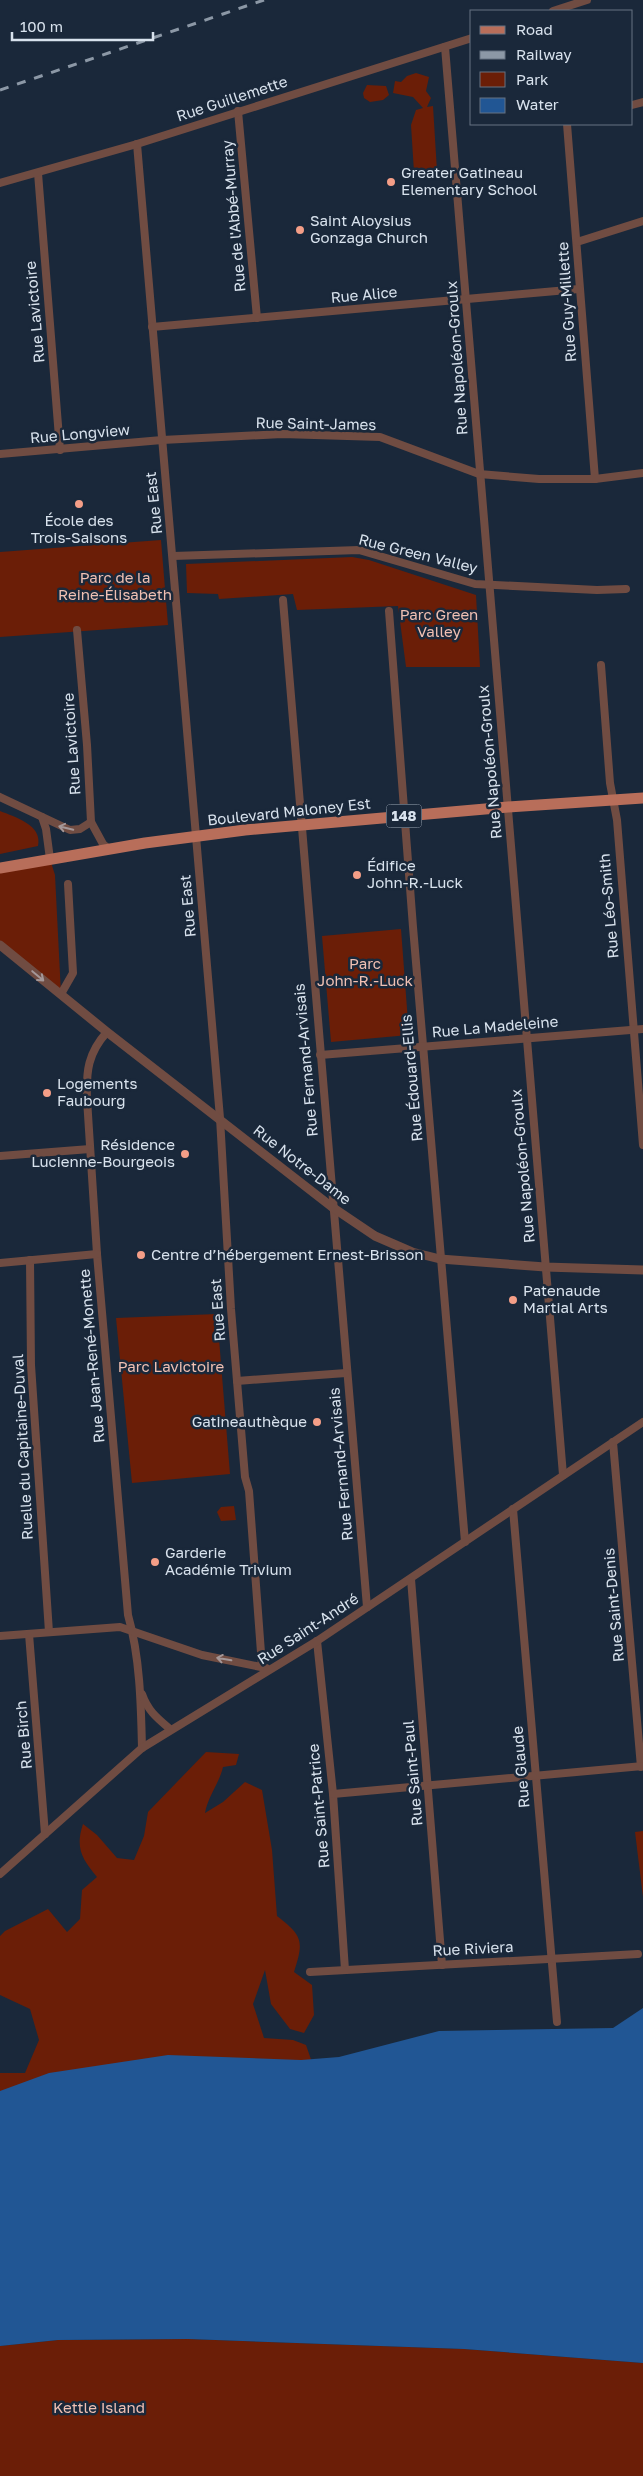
<svg xmlns="http://www.w3.org/2000/svg" width="643" height="2476" font-family="'Golos Text',sans-serif">
<rect width="100%" height="100%" fill="#1a283a"/>
<g fill="#6b1e07">
<path d="M416 73 429 77 426 91 431 98 427 107 433 106 437 171 414 172 411 125 416 110 423 108 413 97 393 93 395 81 401 82 407 76Z"/>
<path d="M367 85 386 86 389 95 383 100 370 102 364 98 363 93Z"/>
<path d="M161 540 168 625 0 637V552Z"/>
<path d="M352 557 369 560 476 595 480 667H406L398 606 297 610 293 594 219 599 218 594 187 593 186 564Z"/>
<path d="M0 811C15 817 43 825 38 846L0 854Z"/>
<path d="M50 859 55 875 61 994 0 945V868Z"/>
<path d="M401 929 409 1035 331 1042 322 936Z"/>
<path d="M217 1314 230 1474 132 1483 116 1318Z"/>
<path d="M234 1506 236 1520 221 1521 217 1512 221 1507Z"/>
<path d="M206 1752 239 1754 236 1765 223 1767C219 1784 208 1796 205 1813L223 1802 245 1782 262 1790 272 1850 277 1916C303 1936 304 1941 294 1972L312 1985 314 2015 304 2033 290 2029 271 2004 265 1970 253 2004 264 2038 293 2040 306 2045 315 2071 0 2104V2073H25L39 2040 30 2009 0 1995V1936L5 1931 48 1909 67 1932 80 1919 82 1890 97 1877C82 1859 75 1848 83 1824L97 1835 117 1858 134 1860 144 1836 148 1812Z"/>
<path d="M643 1831V1897L635 1832Z"/>
<path d="M188 2339 464 2349 643 2363V2476H0V2346L58 2340Z"/>
</g>
<path fill="#215694" d="M643 2008V2363L464 2349 188 2339 58 2340 0 2346V2091L49 2073 168 2055 301 2060 339 2057 439 2031 613 2028Z"/>
<g fill="none" stroke-linecap="round" stroke-linejoin="round">
<g stroke="#704c42" stroke-width="8">
<path d="M553 11 587 0"/>
<path d="M445 47 563 1475"/>
<path d="M632 105 643 102"/>
<path d="M238 111 257 318"/>
<path d="M567 124 595 479"/>
<path d="M137 144 220 1118 231 1309 245 1477 249 1491 262 1666"/>
<path d="M38 173 60 450"/>
<path d="M0 183 137 144 472 38"/>
<path d="M577 242 643 221"/>
<path d="M152 327 579 289"/>
<path d="M0 454 162 440 282 434 380 437 479 474 539 479H595L643 473"/>
<path d="M173 556 359 550 475 584 597 590 626 589"/>
<path d="M283 600 367 1607"/>
<path d="M389 611 413 927 465 1542"/>
<path d="M77 630 87 745 91 822 103 844 109 849"/>
<path d="M601 665 610 783 617 820 643 1145"/>
<path d="M0 797 70 830 80 829 91 822"/>
<path d="M42 817 46 829 50 859"/>
<path d="M61 994 73 973 68 884"/>
<path d="M107 1032C88 1053 86 1071 87 1099L97 1254 128 1615C140 1657 141 1704 142 1748"/>
<path d="M320 1055 643 1029"/>
<path d="M0 1156 90 1149"/>
<path d="M30 1260 31 1365 49 1632"/>
<path d="M0 1263 97 1254"/>
<path d="M237 1381 346 1373"/>
<path d="M613 1442 641 1767"/>
<path d="M513 1509 557 2022"/>
<path d="M411 1579 442 1965"/>
<path d="M29 1634 45 1834"/>
<path d="M0 1636 120 1627 202 1655 266 1668"/>
<path d="M317 1641 333 1794 345 1970"/>
<path d="M142 1694C148 1711 157 1718 170 1729"/>
<path d="M333 1794 643 1766"/>
<path d="M0 1874 142 1748 317 1641 643 1422"/>
<path d="M310 1972 638 1954"/>
</g>
<path stroke="#704c42" stroke-width="9" d="M0 945 107 1032 332 1207 375 1236 412 1252 440 1259 545 1267 643 1270"/>
<path stroke="#b86e5a" stroke-width="11" d="M0 868 145 843 245 830 508 807 643 798"/>
<path stroke="#8c98a6" stroke-width="3" stroke-dasharray="9 9" stroke-linecap="butt" d="M0 90 264 0"/>
</g>
<defs><path id="oneway-shaft" d="M-6 0H5M1.5-3L5.5 0L1.5 3" fill="none" stroke-width="1.6" stroke-linecap="round" stroke-linejoin="round" transform="scale(1.25)"/></defs>
<g stroke="#a49798">
<use href="#oneway-shaft" transform="translate(66 828) rotate(-166)"/>
<use href="#oneway-shaft" transform="translate(38 976) rotate(40)"/>
<use href="#oneway-shaft" transform="translate(224 1659) rotate(-170)"/>
</g>
<g fill="#f49e87" stroke="#1a283a" stroke-width="2">
<circle cx="391" cy="182" r="5"/>
<circle cx="300" cy="230" r="5"/>
<circle cx="79" cy="504" r="5"/>
<circle cx="357" cy="875" r="5"/>
<circle cx="47" cy="1093" r="5"/>
<circle cx="185" cy="1154" r="5"/>
<circle cx="141" cy="1255" r="5"/>
<circle cx="513" cy="1300" r="5"/>
<circle cx="317" cy="1422" r="5"/>
<circle cx="155" cy="1562" r="5"/>
</g>
<g text-anchor="middle" stroke-width="5" stroke-linejoin="round" paint-order="stroke">
<rect fill="#1a283a" stroke="#9faab7" stroke-width="1" x="386.5" y="804.5" width="35" height="23" rx="4"/>
<g font-size="14" font-weight="bold" fill="#d8e2ed">
<text x="404" y="821">148</text>
</g>
<g font-size="15" fill="#d8e2ed" stroke="#1a283a">
<text transform="translate(232 99) rotate(-18)" y="5">Rue Guillemette</text>
<text transform="translate(234 216) rotate(-95)" y="5">Rue de l'Abbé-Murray</text>
<text transform="translate(364 295) rotate(-5)" y="5">Rue Alice</text>
<text transform="translate(567 302) rotate(-94)" y="5">Rue Guy-Millette</text>
<text transform="translate(35 312) rotate(-95)" y="5">Rue Lavictoire</text>
<text transform="translate(457 358) rotate(-94)" y="5">Rue Napoléon-Groulx</text>
<text transform="translate(316 424) rotate(1)" y="5">Rue Saint-James</text>
<text transform="translate(80 434) rotate(-5)" y="5">Rue Longview</text>
<text transform="translate(154 503) rotate(-96)" y="5">Rue East</text>
<text transform="translate(418 554) rotate(14)" y="5">Rue Green Valley</text>
<text transform="translate(72 744) rotate(-94)" y="5">Rue Lavictoire</text>
<text transform="translate(490 762) rotate(-95)" y="5">Rue Napoléon-Groulx</text>
<text transform="translate(289 812) rotate(-6)" y="5">Boulevard Maloney Est</text>
<text transform="translate(188 906) rotate(-95)" y="5">Rue East</text>
<text transform="translate(609 906) rotate(-95)" y="5">Rue Léo-Smith</text>
<text transform="translate(495 1027) rotate(-5)" y="5">Rue La Madeleine</text>
<text transform="translate(306 1060) rotate(-95)" y="5">Rue Fernand-Arvisais</text>
<text transform="translate(412 1078) rotate(-95)" y="5">Rue Édouard-Ellis</text>
<text transform="translate(302 1165) rotate(38)" y="5">Rue Notre-Dame</text>
<text transform="translate(523 1166) rotate(-95)" y="5">Rue Napoléon-Groulx</text>
<text transform="translate(218 1310) rotate(-94)" y="5">Rue East</text>
<text transform="translate(92 1356) rotate(-95)" y="5">Rue Jean-René-Monette</text>
<text transform="translate(23 1447) rotate(-93)" y="5">Ruelle du Capitaine-Duval</text>
<text transform="translate(341 1464) rotate(-95)" y="5">Rue Fernand-Arvisais</text>
<text transform="translate(614 1605) rotate(-95)" y="5">Rue Saint-Denis</text>
<text transform="translate(308 1629) rotate(-33)" y="5">Rue Saint-André</text>
<text transform="translate(24 1735) rotate(-95)" y="5">Rue Birch</text>
<text transform="translate(521 1767) rotate(-95)" y="5">Rue Glaude</text>
<text transform="translate(413 1773) rotate(-95)" y="5">Rue Saint-Paul</text>
<text transform="translate(319 1806) rotate(-95)" y="5">Rue Saint-Patrice</text>
<text transform="translate(473 1949) rotate(-3)" y="5">Rue Riviera</text>
</g>
<g font-size="15" fill="#d8e2ed" stroke="#1a283a" text-anchor="start">
<text x="401" y="178">Greater Gatineau<tspan x="401" dy="17">Elementary School</tspan></text>
<text x="310" y="226">Saint Aloysius<tspan x="310" dy="17">Gonzaga Church</tspan></text>
<text x="79" y="526" text-anchor="middle">École des<tspan x="79" dy="17">Trois-Saisons</tspan></text>
<text x="367" y="871">Édifice<tspan x="367" dy="17">John-R.-Luck</tspan></text>
<text x="57" y="1089">Logements<tspan x="57" dy="17">Faubourg</tspan></text>
<text x="175" y="1150" text-anchor="end">Résidence<tspan x="175" dy="17">Lucienne-Bourgeois</tspan></text>
<text x="151" y="1260">Centre d’hébergement Ernest-Brisson</text>
<text x="523" y="1296">Patenaude<tspan x="523" dy="17">Martial Arts</tspan></text>
<text x="307" y="1427" text-anchor="end">Gatineauthèque</text>
<text x="165" y="1558">Garderie<tspan x="165" dy="17">Académie Trivium</tspan></text>
</g>
<g font-size="15" fill="#f0c0b3" stroke="#1a283a">
<text x="115" y="583">Parc de la<tspan x="115" dy="17">Reine-Élisabeth</tspan></text>
<text x="439" y="620">Parc Green<tspan x="439" dy="17">Valley</tspan></text>
<text x="365" y="969">Parc<tspan x="365" dy="17">John-R.-Luck</tspan></text>
<text x="171" y="1372">Parc Lavictoire</text>
<text x="99" y="2413">Kettle Island</text>
</g>
</g>
<rect x="470" y="10" width="162" height="115" fill="#1a283a" stroke="#667282"/>
<rect x="480" y="26" width="25" height="8" fill="#b86e5a" stroke="#667282"/>
<text x="516" y="35" font-size="15" fill="#d8e2ed">Road</text>
<rect x="480" y="51" width="25" height="8" fill="#8c98a6" stroke="#667282"/>
<text x="516" y="60" font-size="15" fill="#d8e2ed">Railway</text>
<rect x="480" y="72" width="25" height="15" fill="#6b1e07" stroke="#667282"/>
<text x="516" y="85" font-size="15" fill="#d8e2ed">Park</text>
<rect x="480" y="98" width="25" height="15" fill="#215694" stroke="#667282"/>
<text x="516" y="110" font-size="15" fill="#d8e2ed">Water</text>
<path d="M12 32v8h141v-8" fill="none" stroke="#d8e2ed" stroke-width="2.5"/>
<text x="20" y="32" font-size="15" fill="#d8e2ed" stroke="#1a283a" stroke-width="4" paint-order="stroke">100 m</text>
</svg>
